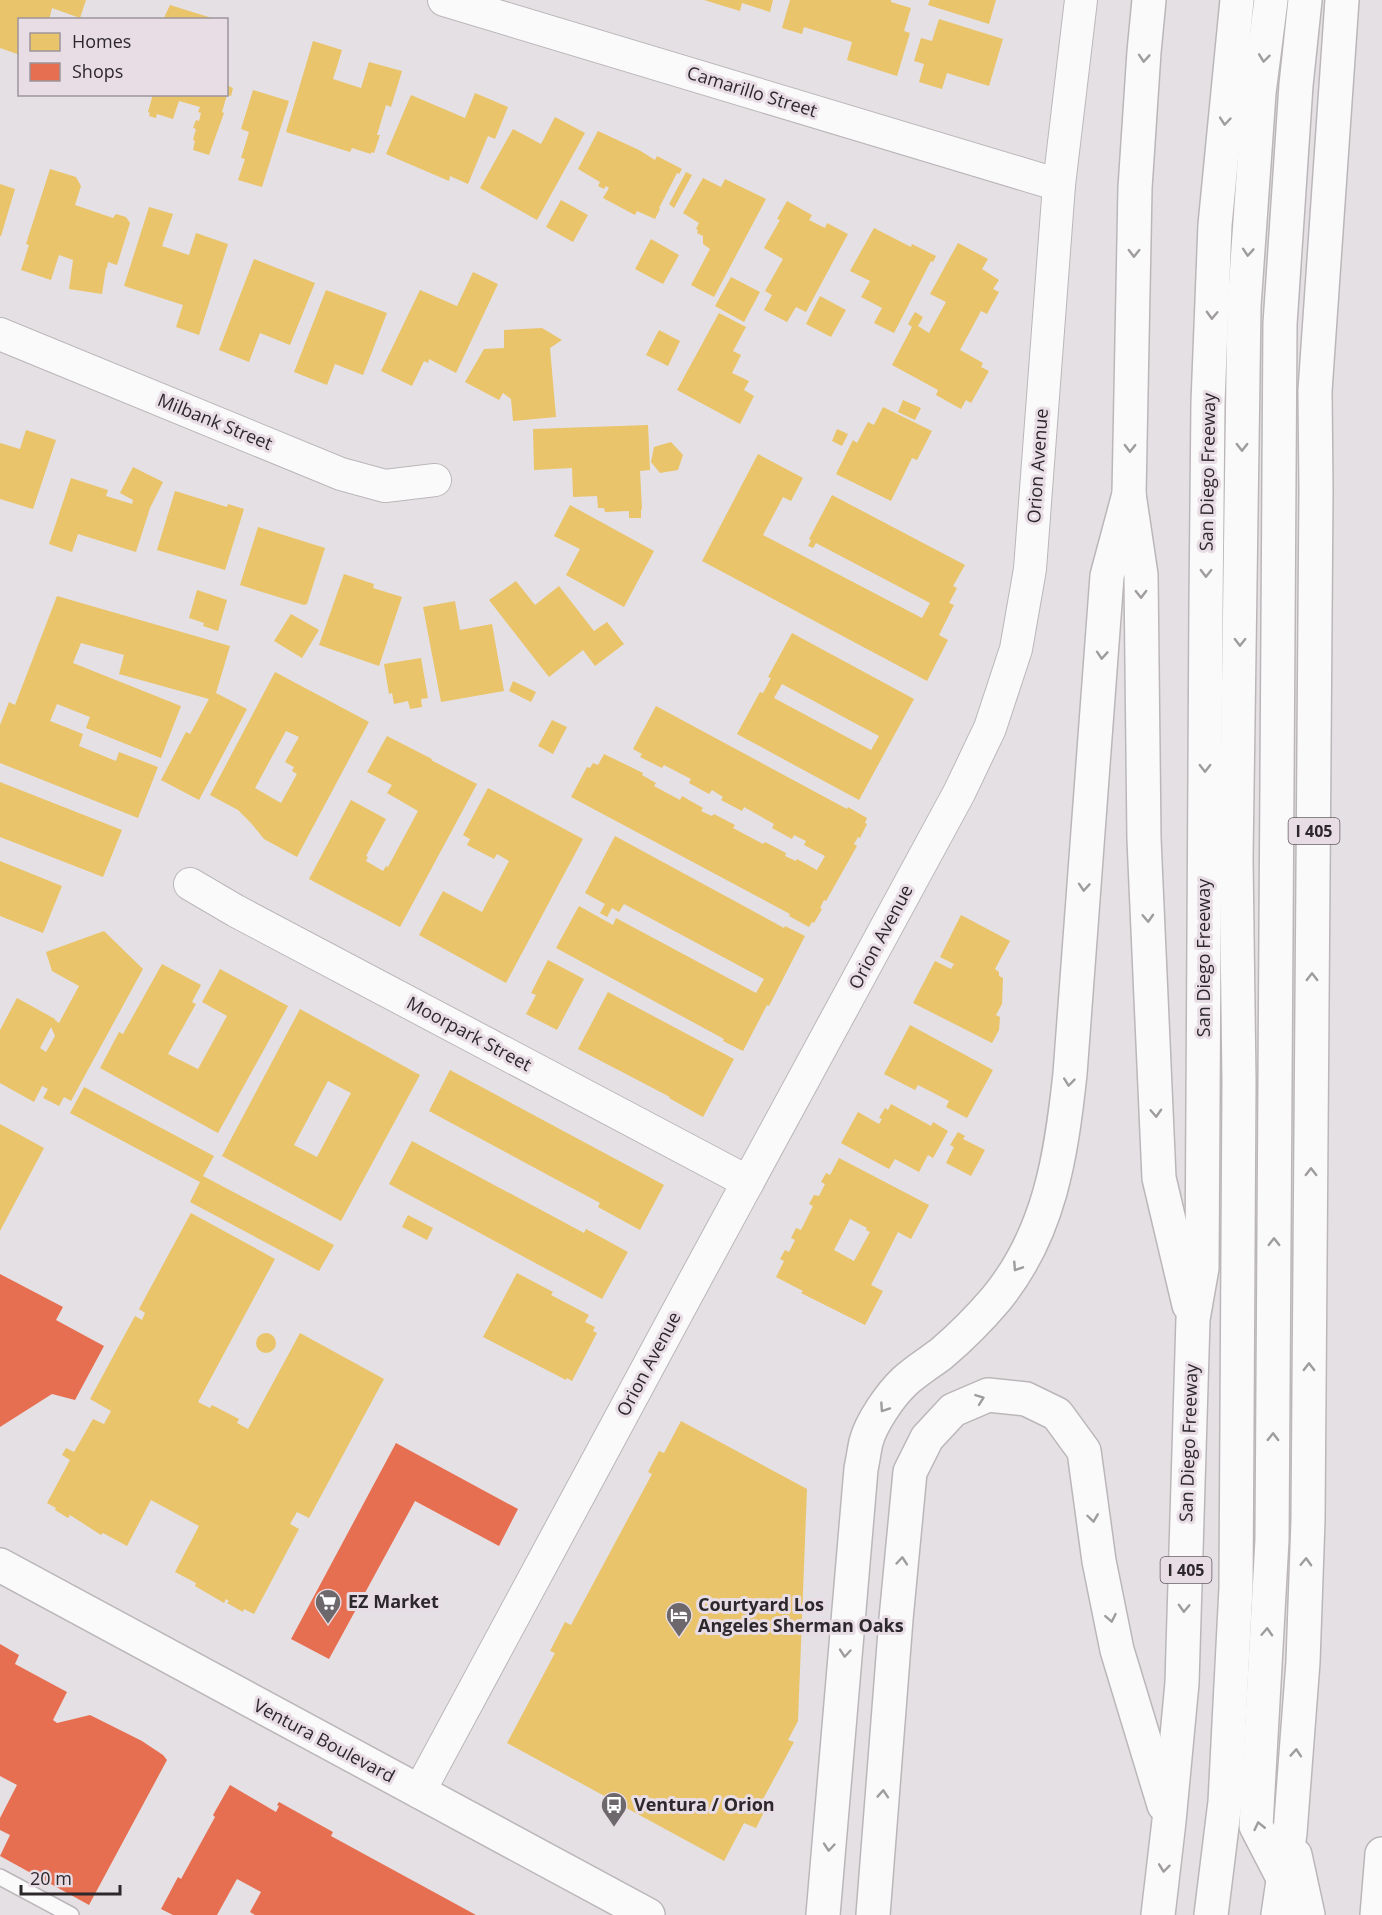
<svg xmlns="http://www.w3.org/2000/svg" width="1382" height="1915" font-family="'Open Sans',sans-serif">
<rect width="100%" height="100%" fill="#e5e0e3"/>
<g fill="#e9c46a" fill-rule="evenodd">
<path d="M0 0H86L80 18 52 8 49 20H20V55L0 48Z"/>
<path d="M704 0H773L770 12 742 3 740 11Z"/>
<path d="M790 0H891V2L911 8 904 31 910 33 897 76 847 60 852 42 804 27 802 34 782 28Z"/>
<path d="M930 0H996L989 24 928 5Z"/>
<path d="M170 5 215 19V20H163Z"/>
<path d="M939 19 1003 39 989 86 947 73 942 89 919 82 924 64 914 61 921 38 932 41Z"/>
<path d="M313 41 342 50 333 79 361 88 369 62 402 71 391 107 386 105 377 135H380L374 153 371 152V154L352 148 350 152 286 132Z"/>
<path d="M226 85 233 88 231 96 227 95 222 112 224 113 209 155 193 150 195 141 193 140 196 129 193 128 196 120 199 121 201 113 198 112 200 107 179 101 173 119 157 114 156 118 149 116 150 113 148 112 153 94H226Z"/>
<path d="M253 90 289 101 262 187 238 180 245 159 241 158 249 132 241 129Z"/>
<path d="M475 93 508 107 495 139 488 136 468 184 450 176 449 181 386 154 411 95 465 118Z"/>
<path d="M555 117 585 133 537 220 480 188 513 129 541 144Z"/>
<path d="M598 131 639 150 655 160 657 156 682 169 679 174 677 173 659 208 660 209 655 219 637 211 635 215 603 198 609 188 606 186 604 189 598 186 600 182 578 169Z"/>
<path d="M50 169 76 177 81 186 75 205 113 218 116 214 126 217 130 223 117 265 108 262 107 268H106L102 294 69 289 73 260 59 255 51 280 21 270 29 245 26 244Z"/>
<path d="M686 172 692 175 674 208 669 204Z"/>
<path d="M703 178 721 187 725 179 766 199 714 297 691 285 710 249 703 244V236L697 233 698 230 696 229 699 223 683 213Z"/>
<path d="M0 184 15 189 1 236H0Z"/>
<path d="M561 200 588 215 573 242 546 227Z"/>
<path d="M787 201 812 215 809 220 825 228 827 223 848 234 806 312 796 307 787 322 764 310 772 295 765 291 783 259 764 248 780 220 777 219Z"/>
<path d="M149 207 173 214 162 246 189 255 196 233 228 244 199 335 176 327 183 305 124 286Z"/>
<path d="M874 228 911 247 912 244 936 256 933 262 931 261 894 333 874 323 882 308 861 297 870 281 850 271Z"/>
<path d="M651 239 679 255 663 284 635 269Z"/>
<path d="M958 243 988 259 982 269 999 280 993 289 999 292 987 314 981 311 960 350 983 363 981 367 989 371 971 403 966 400 961 409 936 395 938 390 892 365 912 327 908 324 915 312 923 317 918 326 929 333 946 302 930 294Z"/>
<path d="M254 259 315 283 290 345 260 333 249 362 219 350Z"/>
<path d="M473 272 498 284 456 373 429 359 428 363 424 361 412 386 381 371 420 290 457 306Z"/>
<path d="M731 277 760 292 744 322 715 306Z"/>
<path d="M326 290 387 313 363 375 335 364 327 385 294 372Z"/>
<path d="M820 296 846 310 831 337 806 324Z"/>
<path d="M719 313 746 327 733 351 741 355 732 373 749 381 744 390 754 396 740 424 677 390Z"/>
<path d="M542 328 562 340 550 348 556 417 513 421 511 399 503 393 499 400 465 382 484 349 504 348V330Z"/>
<path d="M659 330 680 341 668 366 646 355Z"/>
<path d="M903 400 921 408 915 420 898 412Z"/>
<path d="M883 407 932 431 917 460 912 458 891 501 836 474 853 440 857 443 868 422 874 425Z"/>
<path d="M648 425 650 470 640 471 642 509 641 510V518H629V511L605 512 604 508H598L597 496 573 497 572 468 534 470 533 429Z"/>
<path d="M837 429 848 434 842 446 832 441Z"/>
<path d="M26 430 56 440 33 509 0 499V443L20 449Z"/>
<path d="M671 442 683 455 678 470 660 473 651 462 654 447Z"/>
<path d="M758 454 803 478 791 501 783 497 763 535 922 618 930 603 816 543 813 548 808 546 811 540 809 539 832 495 965 565 953 586 957 588 949 603 954 605 939 635 948 640 927 681 702 561Z"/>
<path d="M133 467 163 482 150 508 136 552 78 534 72 552 49 544 71 478 108 490 106 496 132 504 133 500 120 493Z"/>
<path d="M175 491 227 507 228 504 244 509 225 570 157 550Z"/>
<path d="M570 505 654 551 624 607 566 575 580 549 554 536Z"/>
<path d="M258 527 325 548 307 604 304 605 240 585Z"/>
<path d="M344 574 374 584 373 588 402 597 379 666 319 645Z"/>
<path d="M516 581 535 605 559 586 594 631 607 622 624 644 595 666 583 650 549 677 489 600Z"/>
<path d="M197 590 227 600 218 631 203 626 204 623 189 618Z"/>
<path d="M57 596 230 646 216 693 247 709 199 800 161 780 186 732 190 734 209 699 119 674 124 655 81 643 73 663 181 706 161 758 86 728 90 717 57 704 50 721 83 734 79 746 116 761 119 752 158 767 138 818 0 763V725L9 702 15 705Z"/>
<path d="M455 601 460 630 492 624 504 691 441 702 423 607Z"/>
<path d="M291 614 319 630 302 658 274 641Z"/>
<path d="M792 633 914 699 859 800 737 734 760 692 763 693 771 678 768 677ZM782 684 879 736 871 750 774 698Z"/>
<path d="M421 658 428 698 421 699 422 707 410 709 408 701 394 704 392 693 389 694 384 664Z"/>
<path d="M275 672 369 722 297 857 264 839 251 823 238 810 210 795ZM286 731 299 737 285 762 294 767 292 771 297 774 281 803 255 788Z"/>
<path d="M513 681 536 692 531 702 509 691Z"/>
<path d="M656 706 847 809 848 807 867 818 865 823 867 824 860 838 858 837 854 844 857 846 826 901 824 900 820 908 822 909 814 923 812 922 809 927 789 916 790 914 571 797 587 767 590 768 593 763 598 765 604 754 643 773 642 775 656 783 654 786 680 800 682 796 703 808 701 811 712 816 714 814 735 825 733 828 763 844 765 842 786 853 785 856 796 861 797 859 817 870 825 856 804 845 806 841 794 835 792 839 772 828 774 824 744 807 742 811 721 800 723 797 712 790 709 794 689 783 691 779 664 765 662 768 640 757 642 754 633 749Z"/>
<path d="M552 720 567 727 553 754 538 746Z"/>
<path d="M387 736 432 759 431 760 477 784 400 927 309 879 351 800 386 819 366 856 368 857 366 861 383 871 386 866 388 867 418 811 387 793 392 785 367 772Z"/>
<path d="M0 782 122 830 103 877 0 837Z"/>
<path d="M488 788 583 839 506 983 419 935 443 891 482 912 509 861 497 854 494 859 467 845 470 839 463 835Z"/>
<path d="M615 836 784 928 785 926 805 936 769 1006 767 1005 743 1051 723 1041 724 1039 556 948 579 906 613 925 616 918 756 993 764 979 624 904 619 912 612 908 607 917 600 913 605 904 585 893Z"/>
<path d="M0 861 62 886 43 933 0 916Z"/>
<path d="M961 915 1010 941 995 969 999 972V976L1003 978 1002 1004 996 1015 1000 1017 999 1030 992 1043 913 1003 935 961 951 969 954 964 940 957Z"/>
<path d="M104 931 143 969 71 1101 64 1097 59 1106 43 1098 48 1089 42 1086 34 1102 0 1083V1030L17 998 55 1019V1020L59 1023 79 986 52 971 46 952ZM51 1027 55 1036 46 1052 40 1048Z"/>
<path d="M548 960 584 979 557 1030 526 1014 536 995 531 993Z"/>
<path d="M162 964 201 985 192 1002 196 1004 168 1054 198 1069 227 1016 202 1002 220 969 288 1006 218 1133 100 1068 119 1032 123 1034Z"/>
<path d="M608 992 734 1059 703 1117 669 1098 670 1097 578 1049Z"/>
<path d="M300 1009 420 1075 341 1221 222 1156ZM328 1081 351 1093 317 1157 294 1145Z"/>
<path d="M910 1025 993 1070 967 1118 946 1107 949 1101 918 1085 915 1090 884 1074Z"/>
<path d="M450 1070 664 1185 640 1230 598 1207 600 1203 429 1111Z"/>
<path d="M84 1087 214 1156 203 1176 334 1245 319 1271 190 1202 200 1182 70 1113Z"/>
<path d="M891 1104 931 1126 933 1122 948 1131 933 1158 928 1155 919 1172 895 1159 889 1169 841 1143 858 1112 879 1124 882 1119 879 1118 885 1108 888 1110Z"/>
<path d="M0 1124 44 1148 0 1231Z"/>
<path d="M958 1132 965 1136 963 1139 985 1150 971 1176 946 1163 954 1147 950 1145Z"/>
<path d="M412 1141 584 1233 586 1229 628 1252 602 1299 389 1184Z"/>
<path d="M839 1158 929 1205 911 1239 898 1232 871 1285 883 1291 865 1325 801 1293 803 1291 776 1277 784 1261 780 1259 785 1250 789 1252 795 1240 791 1238 796 1228 801 1230 813 1206 809 1204 814 1195 819 1196 825 1184 821 1182 826 1173 830 1175ZM850 1219 867 1228 866 1230 870 1232 854 1261 834 1250Z"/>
<path d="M191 1213 275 1259 198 1402 210 1408 212 1405 239 1419 237 1423 248 1429 300 1333 384 1379 309 1518 297 1512 290 1524 299 1529 254 1614 244 1609 243 1612 227 1603 229 1601 226 1599 224 1603 195 1586 196 1583 175 1572 199 1526 151 1500 127 1546 103 1533 101 1535 70 1515 68 1518 55 1510 56 1508 47 1503 70 1460 62 1455 66 1448 74 1452 93 1419 104 1424 111 1411 90 1399 135 1316 142 1320 145 1313 139 1309Z"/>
<path d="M408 1215 433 1228 427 1240 402 1227Z"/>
<path d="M517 1273 553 1292 551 1295 589 1315 585 1322 595 1327 593 1331 597 1333 572 1381 567 1378 566 1380 483 1337Z"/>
<circle cx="266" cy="1343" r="10"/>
<path d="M681 1421 807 1489 798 1721 788 1740 794 1742 762 1801 768 1804 756 1828 744 1823 724 1861 507 1743 555 1653 550 1651 565 1622 571 1625 652 1474 648 1472 659 1451 664 1453Z"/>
</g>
<g fill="#e76f51">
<path d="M0 1274 63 1307 56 1320 104 1346 75 1400 52 1394 0 1427Z"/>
<path d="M396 1443 518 1509 499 1546 415 1501 329 1659 291 1639Z"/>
<path d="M0 1644 19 1655 15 1664 67 1692 53 1720 57 1723 90 1715 142 1741 163 1755 167 1760 89 1905 0 1856 10 1835 0 1830V1818L17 1785 0 1776Z"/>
<path d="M230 1785 276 1812 279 1806 277 1805 279 1802 333 1832 331 1836 476 1915H255L250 1912 261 1892 237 1879 217 1915H173L161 1909 178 1877 181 1879 215 1817 213 1815Z"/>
</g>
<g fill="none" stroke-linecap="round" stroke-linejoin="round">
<g stroke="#bbb7b9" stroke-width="18">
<path id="service" d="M0 1877 71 1915"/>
</g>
<g stroke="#bbb7b9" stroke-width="34">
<g id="minor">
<path d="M444 0 1059 185"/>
<path d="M0 334 341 474 385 486 435 480"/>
<path d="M190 884 236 911 748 1182"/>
<path d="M419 1792 698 1274 959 793 990 728 1016 649 1030 569 1059 185 1081 0"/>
</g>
</g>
<g stroke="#bbb7b9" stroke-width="36">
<path id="primary" d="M0 1565 648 1915"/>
</g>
<g stroke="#bbb7b9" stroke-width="36">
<g id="motorway">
<path d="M1149 0 1144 52 1135 188 1129 494 1141 575 1144 839 1159 1178 1189 1305"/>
<path d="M1295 1855 1308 1915"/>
<path d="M1283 1878 1256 1826 1272 1540 1280 324 1296 85 1305 0"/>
<path d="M823 1915 861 1469C863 1460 864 1451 866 1442 871 1423 890 1395 905 1381 916 1371 929 1363 941 1354 961 1337 979 1319 996 1299 1050 1233 1061 1156 1070 1074L1107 576 1129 494"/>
<path d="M873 1915 896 1619 910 1472 927 1438 953 1410 988 1395 1026 1399 1057 1414 1084 1451 1099 1561 1117 1650 1164 1805"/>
<path d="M1158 1915 1169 1821 1182 1683 1193 1319 1202 1268 1206 606 1208 403 1215 225 1237 0"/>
<path d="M1211 1915 1225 1802 1236 1588 1239 1081 1236 858 1244 306 1259 93 1271 0"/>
<path d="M1278 1915 1290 1833 1303 1662 1308 1520 1316 490 1315 391 1342 0"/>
<path d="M1377 1915 1382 1854"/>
</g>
</g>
<use href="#service" stroke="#fbfafb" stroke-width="15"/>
<use href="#minor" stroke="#fbfafb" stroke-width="32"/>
<use href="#primary" stroke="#fbfafb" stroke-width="33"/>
<use href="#motorway" stroke="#fbfafb" stroke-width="33"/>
</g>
<defs><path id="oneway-chevron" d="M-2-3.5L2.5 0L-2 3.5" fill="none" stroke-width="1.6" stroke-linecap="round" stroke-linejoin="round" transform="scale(1.5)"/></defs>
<g stroke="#9e9c9d">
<use href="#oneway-chevron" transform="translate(1144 58) rotate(94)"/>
<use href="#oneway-chevron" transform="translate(1264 58) rotate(97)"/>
<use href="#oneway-chevron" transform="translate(1225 121) rotate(95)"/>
<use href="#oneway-chevron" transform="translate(1248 252) rotate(94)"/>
<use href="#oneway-chevron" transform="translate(1134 253) rotate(91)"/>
<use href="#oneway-chevron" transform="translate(1212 315) rotate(92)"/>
<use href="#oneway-chevron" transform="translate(1242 447) rotate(90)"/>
<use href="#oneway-chevron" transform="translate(1130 448) rotate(91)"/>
<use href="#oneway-chevron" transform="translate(1206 573) rotate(91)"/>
<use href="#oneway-chevron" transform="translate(1141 594) rotate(89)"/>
<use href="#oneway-chevron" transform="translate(1240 642) rotate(91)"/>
<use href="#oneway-chevron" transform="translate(1102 655) rotate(94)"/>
<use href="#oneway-chevron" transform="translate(1205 768) rotate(90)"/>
<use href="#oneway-chevron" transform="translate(1084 887) rotate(94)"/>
<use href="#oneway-chevron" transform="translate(1148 918) rotate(87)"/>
<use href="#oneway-chevron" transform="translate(1312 977) rotate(-90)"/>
<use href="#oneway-chevron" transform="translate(1069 1082) rotate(96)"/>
<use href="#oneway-chevron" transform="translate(1156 1113) rotate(87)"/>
<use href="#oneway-chevron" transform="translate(1311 1172) rotate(-90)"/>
<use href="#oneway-chevron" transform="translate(1274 1242) rotate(-90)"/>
<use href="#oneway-chevron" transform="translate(1017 1267) rotate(123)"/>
<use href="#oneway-chevron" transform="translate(1309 1367) rotate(-90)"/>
<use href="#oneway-chevron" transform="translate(980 1399) rotate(-20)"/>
<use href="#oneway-chevron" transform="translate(884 1408) rotate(124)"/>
<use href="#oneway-chevron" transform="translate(1273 1437) rotate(-89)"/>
<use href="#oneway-chevron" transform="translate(1093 1518) rotate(82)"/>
<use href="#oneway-chevron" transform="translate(902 1561) rotate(-85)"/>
<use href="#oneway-chevron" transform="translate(1306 1562) rotate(-88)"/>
<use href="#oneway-chevron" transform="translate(1184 1608) rotate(92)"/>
<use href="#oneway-chevron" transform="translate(1111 1618) rotate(79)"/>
<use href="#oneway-chevron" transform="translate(1267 1632) rotate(-87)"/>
<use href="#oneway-chevron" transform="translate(845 1653) rotate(95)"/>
<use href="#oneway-chevron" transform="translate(1296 1753) rotate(-86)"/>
<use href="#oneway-chevron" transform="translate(883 1794) rotate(-86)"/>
<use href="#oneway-chevron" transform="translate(1259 1826) rotate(-103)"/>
<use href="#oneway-chevron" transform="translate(829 1847) rotate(95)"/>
<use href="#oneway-chevron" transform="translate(1164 1868) rotate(97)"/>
</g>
<defs>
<g id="supermarket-pin" transform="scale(1.35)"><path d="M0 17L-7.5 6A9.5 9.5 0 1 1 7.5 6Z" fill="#6d686b" stroke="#e8dde4"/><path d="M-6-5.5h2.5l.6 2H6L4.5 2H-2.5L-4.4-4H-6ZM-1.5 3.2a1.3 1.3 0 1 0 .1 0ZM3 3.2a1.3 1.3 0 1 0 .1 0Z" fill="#fff"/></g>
<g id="hotel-pin" transform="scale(1.35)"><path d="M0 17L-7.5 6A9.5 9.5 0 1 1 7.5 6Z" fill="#6d686b" stroke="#e8dde4"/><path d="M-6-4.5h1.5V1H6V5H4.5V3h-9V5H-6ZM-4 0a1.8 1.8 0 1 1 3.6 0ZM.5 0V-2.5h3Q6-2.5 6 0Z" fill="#fff"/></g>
<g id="bus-pin" transform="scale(1.35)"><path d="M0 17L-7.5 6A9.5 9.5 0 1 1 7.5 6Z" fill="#6d686b" stroke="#e8dde4"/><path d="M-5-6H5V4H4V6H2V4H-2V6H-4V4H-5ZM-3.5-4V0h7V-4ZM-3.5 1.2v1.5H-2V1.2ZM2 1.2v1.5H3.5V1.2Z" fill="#fff"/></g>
</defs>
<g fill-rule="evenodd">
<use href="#supermarket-pin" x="328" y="1602"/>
<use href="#hotel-pin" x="679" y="1615"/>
<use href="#bus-pin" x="614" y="1805"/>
</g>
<g text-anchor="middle" stroke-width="6" stroke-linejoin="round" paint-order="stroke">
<g fill="#e8dde4" stroke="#645e62" stroke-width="1.5">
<rect x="1288.5" y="818" width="51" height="26" rx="4.5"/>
<rect x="1160.5" y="1557" width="51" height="26" rx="4.5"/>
</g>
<g font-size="16" font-weight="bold" fill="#2c282b">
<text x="1314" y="837">I 405</text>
<text x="1186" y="1576">I 405</text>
</g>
<g font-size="18" fill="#2c282b" stroke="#e8dde4">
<text transform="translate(752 92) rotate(17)" y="6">Camarillo Street</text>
<text transform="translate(215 422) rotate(22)" y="6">Milbank Street</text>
<text transform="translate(1038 466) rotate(-86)" y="6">Orion Avenue</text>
<text transform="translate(1208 472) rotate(-89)" y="6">San Diego Freeway</text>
<text transform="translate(881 937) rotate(-62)" y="6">Orion Avenue</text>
<text transform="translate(1204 958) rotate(-90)" y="6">San Diego Freeway</text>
<text transform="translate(469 1034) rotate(28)" y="6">Moorpark Street</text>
<text transform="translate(649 1364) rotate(-62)" y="6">Orion Avenue</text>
<text transform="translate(1189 1443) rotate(-88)" y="6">San Diego Freeway</text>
<text transform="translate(324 1741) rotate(28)" y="6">Ventura Boulevard</text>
</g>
<g font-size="18" font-weight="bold" fill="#2c282b" stroke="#e8dde4" text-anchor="start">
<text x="348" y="1608">EZ Market</text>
<text x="698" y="1611">Courtyard Los<tspan x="698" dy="21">Angeles Sherman Oaks</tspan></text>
<text x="634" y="1811">Ventura / Orion</text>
</g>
</g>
<rect x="18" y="18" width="210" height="78" fill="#e8dde4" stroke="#9d959a" stroke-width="1.5"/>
<rect x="30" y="33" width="30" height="18" fill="#e9c46a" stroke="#9d959a" stroke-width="1.5"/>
<text x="72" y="48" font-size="18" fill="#2c282b">Homes</text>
<rect x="30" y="63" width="30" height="18" fill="#e76f51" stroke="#9d959a" stroke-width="1.5"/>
<text x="72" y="78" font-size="18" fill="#2c282b">Shops</text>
<path d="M21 1885v9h99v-9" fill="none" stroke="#2c282b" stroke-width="3"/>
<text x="30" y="1885" font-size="18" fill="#2c282b" stroke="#e8dde4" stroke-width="4.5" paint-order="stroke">20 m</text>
</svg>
